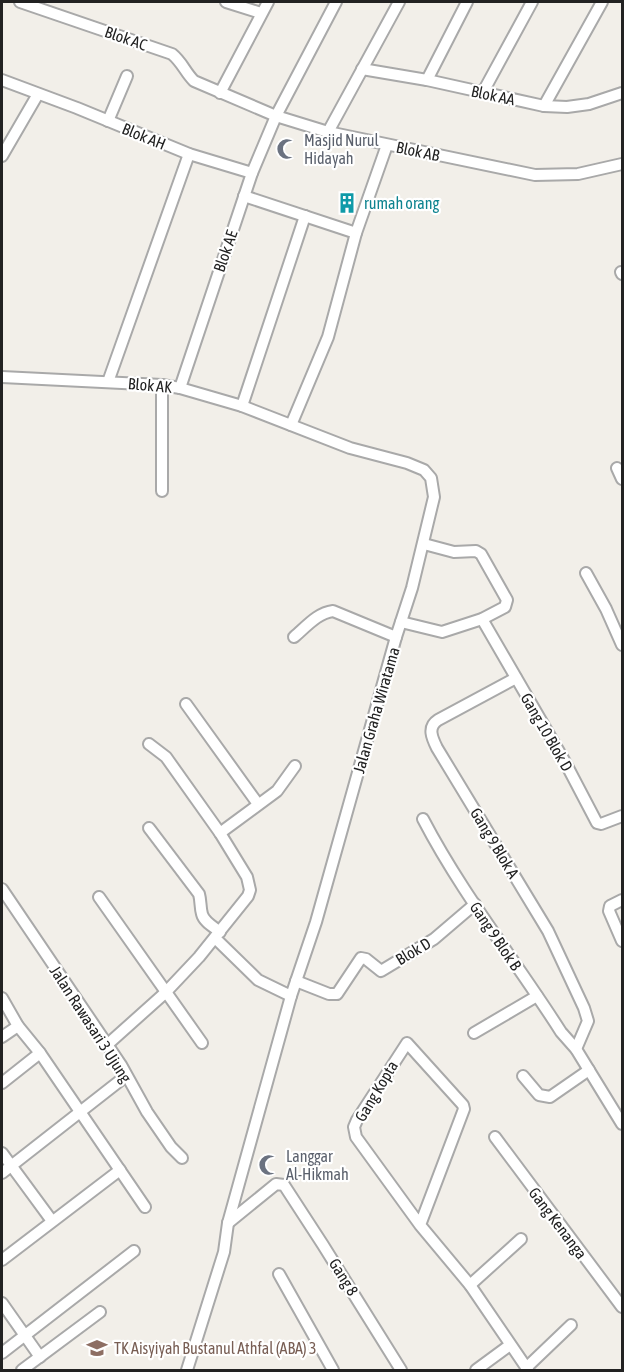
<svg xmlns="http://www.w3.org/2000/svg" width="624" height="1372" font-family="'Asap Condensed',sans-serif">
<rect width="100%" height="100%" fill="#f2efe9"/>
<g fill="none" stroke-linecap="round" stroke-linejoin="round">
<g stroke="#a9a9a9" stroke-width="14">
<g id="minor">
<path d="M20 2 172 54C182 62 185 72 194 81L276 116 328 132 535 175 578 174 622 164"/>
<path d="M226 2 261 13"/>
<path d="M362 69 427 80 544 106 567 107 589 104 622 93"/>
<path d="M2 80 77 108 189 154 252 173"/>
<path d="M427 80 467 2"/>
<path d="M483 92 532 2"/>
<path d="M220 93 268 2"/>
<path d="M544 106 602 2"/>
<path d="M108 121 127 76"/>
<path d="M328 132 399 2"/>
<path d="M2 156 38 94"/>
<path d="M244 196 356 233"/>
<path d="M621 272 622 274"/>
<path d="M2 377 162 385 180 388 242 406 350 448 407 463 424 470 431 478 434 497 412 588 396 637 316 922 291 996 228 1223 224 1252 187 1370"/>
<path d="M108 382 189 154"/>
<path d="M162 385V491"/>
<path d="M180 388 252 173 276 116 336 2"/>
<path d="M242 406 305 216"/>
<path d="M291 425 328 337 356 233 387 145"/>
<path d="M617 468 622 479"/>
<path d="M586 573 606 609 622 645"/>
<path d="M482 619 565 762 597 823 601 824 622 816"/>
<path d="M401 622 442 632 482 619 505 607 507 600 481 554 476 551 454 552 424 544"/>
<path d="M294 637C306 627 317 613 333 611L396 637"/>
<path d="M516 678 438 720C427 727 432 738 437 748L548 931 584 1008 588 1021 576 1049"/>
<path d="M186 704 258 804"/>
<path d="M423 819C462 894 516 961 561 1032L576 1049 622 1124"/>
<path d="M149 828 199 894C201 901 200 907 202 914 204 922 214 927 220 932"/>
<path d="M220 833 277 791 295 766"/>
<path d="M2 889 121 1065 147 1112 171 1147 182 1158"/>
<path d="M99 897 202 1043"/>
<path d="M622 900 610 906 609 911 622 941"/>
<path d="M215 938 258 980 291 996"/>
<path d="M296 981 329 994H337L361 958 366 959 381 971 434 939 475 904"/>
<path d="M2 998 18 1026 40 1053 145 1207"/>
<path d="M474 1033 537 996"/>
<path d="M2 1037 18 1026"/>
<path d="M108 1044 165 993 199 957 248 896 250 890 247 877 220 833 166 757 149 744"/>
<path d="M523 1076 539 1095 550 1097 589 1070"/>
<path d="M2 1083 40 1053"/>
<path d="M495 1137 622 1307"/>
<path d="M2 1153 52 1221"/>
<path d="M2 1173 126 1076"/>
<path d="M228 1223 276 1184 284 1185 323 1245 401 1370"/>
<path d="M420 1225 464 1109 463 1105 407 1043 357 1120 354 1127 356 1137 420 1225 470 1285 528 1370"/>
<path d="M2 1260 120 1170"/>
<path d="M279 1274 333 1370"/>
<path d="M470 1285 521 1239"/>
<path d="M2 1303 40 1357"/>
<path d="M2 1353 134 1251"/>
<path d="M526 1368 571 1325"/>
<path d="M22 1370 100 1312"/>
<path d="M476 1370 510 1345"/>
</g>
</g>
<use href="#minor" stroke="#fff" stroke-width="10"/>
</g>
<defs>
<g id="mosque-bare" transform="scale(1.62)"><path d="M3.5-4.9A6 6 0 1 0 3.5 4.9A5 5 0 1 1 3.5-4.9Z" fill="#6b7280" stroke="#fff" stroke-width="2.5" paint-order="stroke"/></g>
<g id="building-bare" transform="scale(1.62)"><path d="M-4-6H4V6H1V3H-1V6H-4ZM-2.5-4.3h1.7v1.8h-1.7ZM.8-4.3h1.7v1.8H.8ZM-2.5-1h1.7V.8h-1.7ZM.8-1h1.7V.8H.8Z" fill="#0f9aa8" stroke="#fff" stroke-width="2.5" paint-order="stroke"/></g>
<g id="school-bare" transform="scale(1.62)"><path d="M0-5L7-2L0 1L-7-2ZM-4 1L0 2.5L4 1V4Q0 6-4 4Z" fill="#8d6e63" stroke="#fff" stroke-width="2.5" paint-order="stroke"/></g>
</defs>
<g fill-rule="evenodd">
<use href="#mosque-bare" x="287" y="149"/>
<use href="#building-bare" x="347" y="203"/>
<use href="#mosque-bare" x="269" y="1165"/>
<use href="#school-bare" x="97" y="1348"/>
</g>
<g text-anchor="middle" stroke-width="4.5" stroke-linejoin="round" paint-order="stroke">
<g font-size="16" fill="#222" stroke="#fff">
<text transform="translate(126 38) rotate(19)" y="6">Blok AC</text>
<text transform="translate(493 95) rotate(12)" y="6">Blok AA</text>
<text transform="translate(144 136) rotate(22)" y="6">Blok AH</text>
<text transform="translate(418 151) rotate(12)" y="6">Blok AB</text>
<text transform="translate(225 251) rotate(-71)" y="6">Blok AE</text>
<text transform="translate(150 385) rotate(5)" y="6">Blok AK</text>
<text transform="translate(376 710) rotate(-74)" y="6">Jalan Graha Wiratama</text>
<text transform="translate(547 732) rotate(60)" y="6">Gang 10 Blok D</text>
<text transform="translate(495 843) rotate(59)" y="6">Gang 9 Blok A</text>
<text transform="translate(496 936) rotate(56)" y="6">Gang 9 Blok B</text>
<text transform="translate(413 951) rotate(-31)" y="6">Blok D</text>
<text transform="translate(91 1024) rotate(57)" y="6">Jalan Rawasari 3 Ujung</text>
<text transform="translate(376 1091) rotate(-59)" y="6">Gang Kopta</text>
<text transform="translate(558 1223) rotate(53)" y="6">Gang Kenanga</text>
<text transform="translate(344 1277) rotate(58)" y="6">Gang 8</text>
</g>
<g font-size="16" fill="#5b616d" stroke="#fff" text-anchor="start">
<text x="304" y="146">Masjid Nurul<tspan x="304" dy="18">Hidayah</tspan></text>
<text x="286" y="1162">Langgar<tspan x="286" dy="18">Al-Hikmah</tspan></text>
</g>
<g font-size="16" fill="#0d838f" stroke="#fff" text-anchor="start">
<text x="364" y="209">rumah orang</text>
</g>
<g font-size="16" fill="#785e54" stroke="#fff" text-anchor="start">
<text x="114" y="1354">TK Aisyiyah Bustanul Athfal (ABA) 3</text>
</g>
</g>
<rect width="624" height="1372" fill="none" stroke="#222222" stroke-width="6"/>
</svg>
